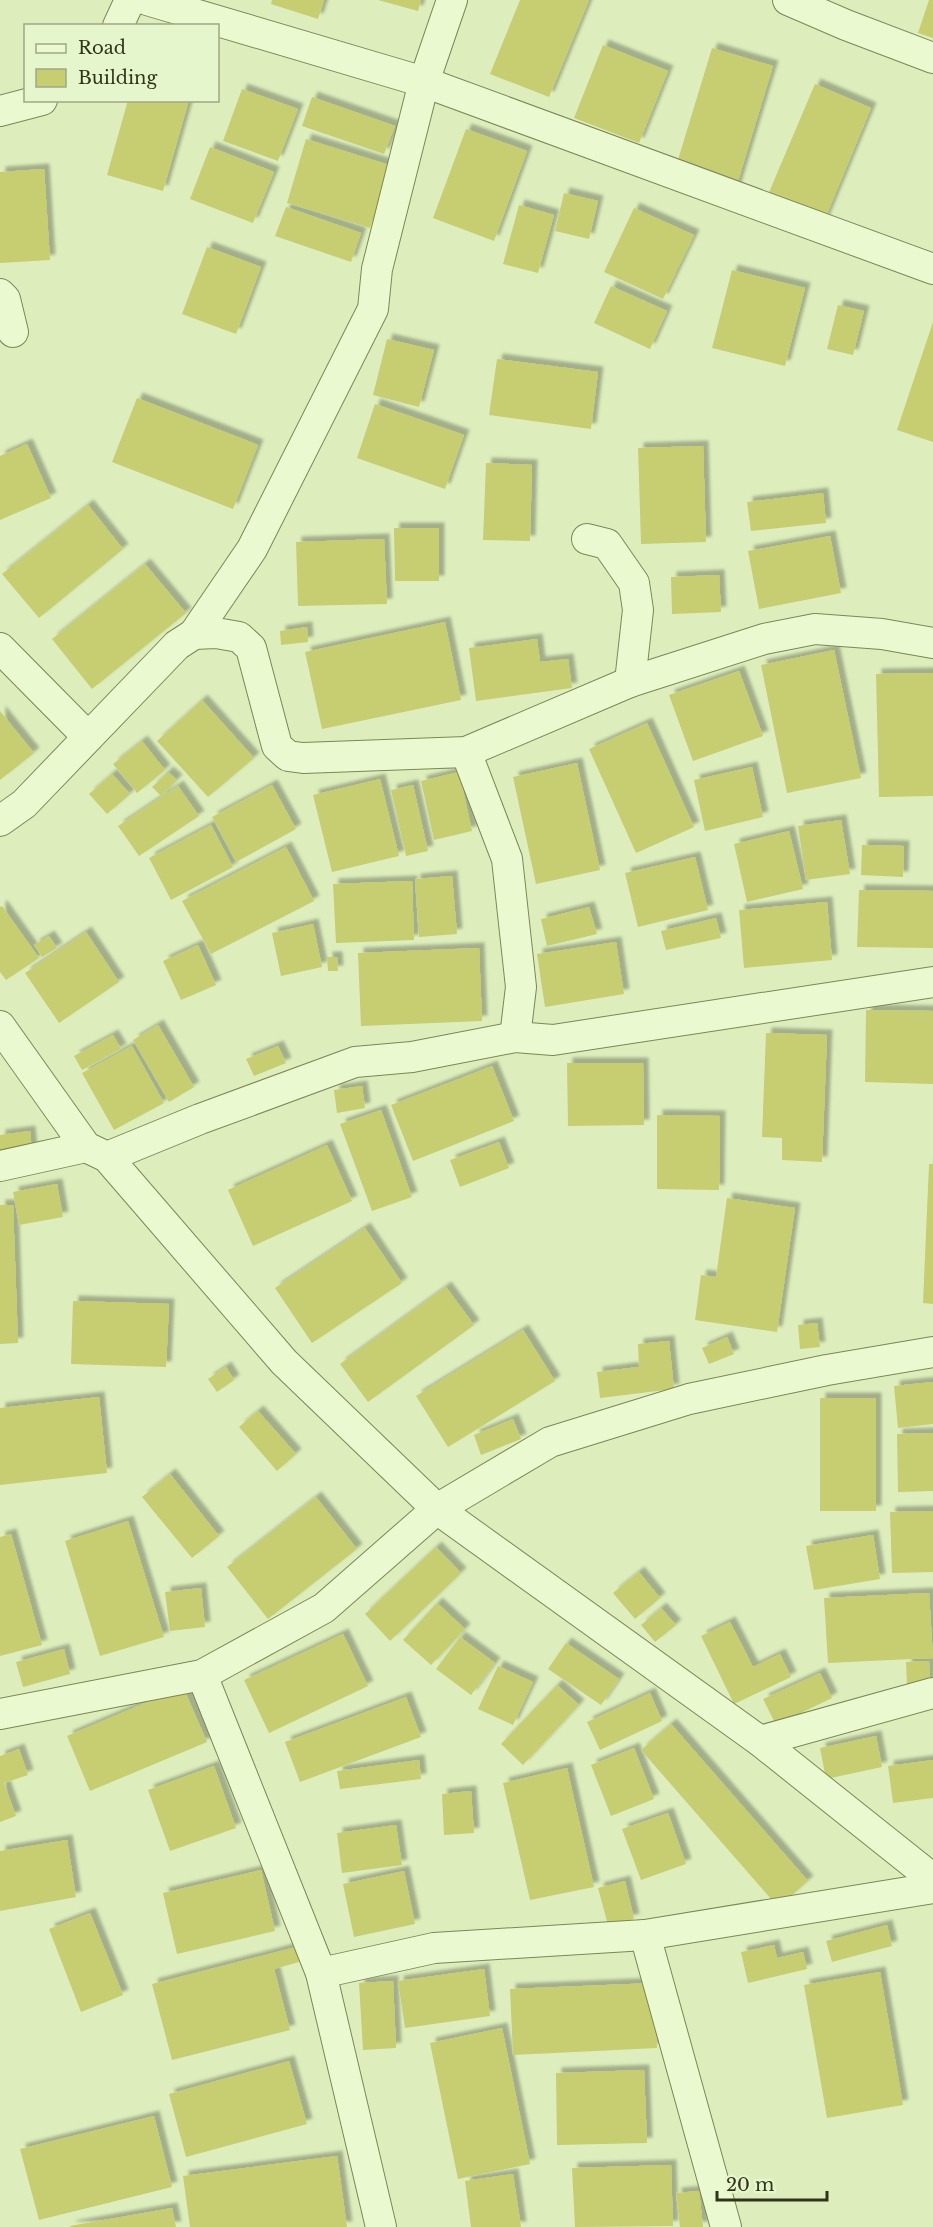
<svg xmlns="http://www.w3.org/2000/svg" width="933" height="2227" font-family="'Libre Baskerville',serif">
<defs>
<filter id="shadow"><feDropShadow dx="5.5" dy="-5.5" stdDeviation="1.5" flood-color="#0004"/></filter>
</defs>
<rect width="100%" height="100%" fill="#ddeebc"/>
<g fill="#c7cd71" filter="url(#shadow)">
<path d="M272 0H324L318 19 271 4Z"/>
<path d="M378 0H421L418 11Z"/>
<path d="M520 0H589L549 97 490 74Z"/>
<path d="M929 0H933V38L918 33Z"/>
<path d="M603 45 668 71 639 143 574 118Z"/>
<path d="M712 48 773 66 735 191 674 173Z"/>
<path d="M815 84 871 108 824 221 767 197Z"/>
<path d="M242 89 298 109 278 161 223 141Z"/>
<path d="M312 97 395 126 384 154 302 126Z"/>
<path d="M128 100H189L163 191 107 175Z"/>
<path d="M466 129 527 151 494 241 433 218Z"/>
<path d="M306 139 389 165 370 228 287 203Z"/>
<path d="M210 147 274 172 253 223 190 199Z"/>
<path d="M44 169 50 260 0 263V172Z"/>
<path d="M564 193 598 201 589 239 555 231Z"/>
<path d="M519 205 554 215 538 273 503 264Z"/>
<path d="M286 207 361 233 351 262 275 236Z"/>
<path d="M634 208 694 235 663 299 604 272Z"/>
<path d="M207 247 261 267 236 334 182 314Z"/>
<path d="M732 270 805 288 785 366 712 348Z"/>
<path d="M611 286 667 311 650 349 594 323Z"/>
<path d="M838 305 864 311 853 355 827 349Z"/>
<path d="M933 322V442L897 430Z"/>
<path d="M387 339 434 350 419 407 373 395Z"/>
<path d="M497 359 598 372 591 429 489 415Z"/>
<path d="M137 398 258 445 233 509 112 462Z"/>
<path d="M375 404 464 435 445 489 357 458Z"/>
<path d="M27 444 51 498 0 520V456Z"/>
<path d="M703 446 706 542 641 544 638 448Z"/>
<path d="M486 463 532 465 530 541 483 540Z"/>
<path d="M823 493 826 523 751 531 747 502Z"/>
<path d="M88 505 123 549 39 618 2 574Z"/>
<path d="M394 528H439V581H395Z"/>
<path d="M830 536 841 593 759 609 748 551Z"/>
<path d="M384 539 387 604 298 606 296 542Z"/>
<path d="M145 564 186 613 92 689 52 639Z"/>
<path d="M719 575 721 612 672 614 671 577Z"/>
<path d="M445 622 461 700 322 729 305 652Z"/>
<path d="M307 627 308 642 281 645 280 631Z"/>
<path d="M537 639 540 662 568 659 572 688 476 701 469 648Z"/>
<path d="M834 650 861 778 787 793 761 665Z"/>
<path d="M739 671 763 736 693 761 669 695Z"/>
<path d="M933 673V796L879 797 876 674Z"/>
<path d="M202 700 254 758 208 797 157 741Z"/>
<path d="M0 711 34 753 0 780Z"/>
<path d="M647 723 694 827 636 853 589 749Z"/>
<path d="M142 741 165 770 137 793 113 764Z"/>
<path d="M577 763 600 870 536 884 513 777Z"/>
<path d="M752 767 763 817 705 831 694 780Z"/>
<path d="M168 772 177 780 161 796 152 787Z"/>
<path d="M459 772 472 831 434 840 421 781Z"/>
<path d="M112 774 130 794 107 814 89 794Z"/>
<path d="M380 779 399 856 332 872 313 795Z"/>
<path d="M272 785 296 829 236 862 212 817Z"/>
<path d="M413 785 428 851 406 856 391 790Z"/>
<path d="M178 786 199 816 139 856 118 826Z"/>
<path d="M841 820 850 874 806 880 798 826Z"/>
<path d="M211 825 233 867 171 900 149 858Z"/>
<path d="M789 831 803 889 747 902 734 844Z"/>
<path d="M862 845 904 846 903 877 861 875Z"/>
<path d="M286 847 314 901 211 954 182 901Z"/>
<path d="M695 857 708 910 638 927 625 873Z"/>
<path d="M452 876 457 934 419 937 415 879Z"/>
<path d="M412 881 414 940 336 943 333 884Z"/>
<path d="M859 890 933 891V948L857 947Z"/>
<path d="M827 902 832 960 744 968 739 910Z"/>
<path d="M2 906 39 958 6 980 0 972V907Z"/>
<path d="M589 907 597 934 547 946 541 919Z"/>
<path d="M716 918 721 938 666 950 661 931Z"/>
<path d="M313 924 322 967 281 976 272 933Z"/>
<path d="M86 932 119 982 59 1023 25 973Z"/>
<path d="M49 936 57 948 42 957 34 945Z"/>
<path d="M616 942 624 994 545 1007 537 954Z"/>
<path d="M198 945 216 985 181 1000 163 961Z"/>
<path d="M479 948 482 1021 361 1026 358 953Z"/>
<path d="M327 957H337L338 971H328Z"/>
<path d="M866 1010 933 1011V1084L865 1082Z"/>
<path d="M158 1025 194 1087 169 1102 133 1040Z"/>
<path d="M766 1033 827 1035 822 1162 782 1160V1138L762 1137Z"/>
<path d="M113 1035 121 1049 82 1070 74 1056Z"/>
<path d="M132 1046 164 1103 114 1130 82 1073Z"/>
<path d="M278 1046 286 1063 254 1076 246 1059Z"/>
<path d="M567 1063H643L644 1125 568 1126Z"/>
<path d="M492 1066 514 1121 413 1161 391 1105Z"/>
<path d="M362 1086 365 1108 337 1113 334 1090Z"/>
<path d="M381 1110 412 1197 372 1211 340 1124Z"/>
<path d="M657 1115 720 1116 719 1190 657 1189Z"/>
<path d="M30 1131 32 1151 0 1155V1135Z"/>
<path d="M499 1142 509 1168 460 1187 450 1160Z"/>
<path d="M327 1145 352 1201 253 1246 228 1190Z"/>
<path d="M929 1164H933V1304L923 1303Z"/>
<path d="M57 1184 63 1217 19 1225 13 1192Z"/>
<path d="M727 1198 795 1208 777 1332 695 1320 701 1275 716 1277Z"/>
<path d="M0 1205H13L18 1343 0 1344Z"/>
<path d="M365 1228 402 1283 312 1343 275 1288Z"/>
<path d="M446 1287 474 1325 368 1402 340 1364Z"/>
<path d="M73 1301 169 1304 166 1367 71 1364Z"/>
<path d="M817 1323 820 1347 800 1349 798 1325Z"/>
<path d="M523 1330 555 1381 448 1447 416 1396Z"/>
<path d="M727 1337 734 1354 709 1364 702 1348Z"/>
<path d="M669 1341 674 1389 600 1398 597 1372 663 1364 639 1366 638 1344Z"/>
<path d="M226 1367 234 1380 217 1392 208 1379Z"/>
<path d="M933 1382V1424L898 1428 894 1386Z"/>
<path d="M99 1397 107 1473 0 1485V1408Z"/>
<rect x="820" y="1398" width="56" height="113"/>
<path d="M258 1411 296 1454 277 1471 239 1427Z"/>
<path d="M513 1419 521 1439 481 1455 474 1435Z"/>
<path d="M933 1433V1491L898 1492 897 1434Z"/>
<path d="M170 1474 219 1536 192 1558 142 1497Z"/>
<path d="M316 1497 357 1549 268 1619 227 1567Z"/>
<path d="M933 1511V1572L892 1573 890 1512Z"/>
<path d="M128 1521 164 1637 100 1656 65 1541Z"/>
<path d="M11 1534 42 1645 0 1656V1537Z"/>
<path d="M873 1535 880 1579 814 1590 806 1546Z"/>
<path d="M436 1547 461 1573 390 1641 365 1614Z"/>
<path d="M639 1572 660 1598 635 1619 613 1593Z"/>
<path d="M201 1588 205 1627 170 1631 165 1592Z"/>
<path d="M929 1593 933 1658 828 1663 824 1598Z"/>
<path d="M437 1603 465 1629 431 1665 403 1640Z"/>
<path d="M661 1608 676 1625 655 1642 641 1625Z"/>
<path d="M730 1622 753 1667 780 1654 791 1677 734 1704 701 1636Z"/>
<path d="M343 1634 368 1686 269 1733 244 1680Z"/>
<path d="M460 1637 495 1663 471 1695 436 1669Z"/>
<path d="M566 1643 619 1679 601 1705 548 1669Z"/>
<path d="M64 1649 70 1674 23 1687 16 1662Z"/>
<path d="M929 1661 930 1684 907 1685 906 1662Z"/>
<path d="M498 1666 533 1682 513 1725 478 1709Z"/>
<path d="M820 1673 832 1698 776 1725 763 1699Z"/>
<path d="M557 1685 579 1705 523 1765 501 1744Z"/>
<path d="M183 1687 207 1742 90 1791 67 1736Z"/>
<path d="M650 1693 662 1721 600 1750 587 1722Z"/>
<path d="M406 1697 421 1737 300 1782 285 1742Z"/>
<path d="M671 1724 808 1881 778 1907 641 1750Z"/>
<path d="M876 1736 882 1767 826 1779 820 1748Z"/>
<path d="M634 1748 654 1799 611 1816 591 1765Z"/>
<path d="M19 1749 28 1775 4 1783 16 1816 0 1822V1756Z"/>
<path d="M419 1760 421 1779 340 1789 337 1771Z"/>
<path d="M933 1760V1798L893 1803 888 1766Z"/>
<path d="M214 1766 236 1828 170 1851 148 1790Z"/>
<path d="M567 1768 594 1887 530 1900 503 1783Z"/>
<path d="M471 1791 474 1833 444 1835 442 1794Z"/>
<path d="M668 1813 686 1864 641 1880 622 1829Z"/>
<path d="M396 1825 402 1865 342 1873 337 1833Z"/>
<path d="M67 1840 76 1897 0 1911V1851Z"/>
<path d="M261 1870 275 1931 177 1954 163 1893Z"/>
<path d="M404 1871 415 1924 354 1937 343 1884Z"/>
<path d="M625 1881 634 1919 608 1925 598 1888Z"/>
<path d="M90 1913 123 1995 81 2012 49 1929Z"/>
<path d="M887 1925 892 1946 832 1962 826 1941Z"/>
<path d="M774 1945 777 1958 803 1952 807 1969 748 1983 741 1952Z"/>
<path d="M296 1947 299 1962 274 1969 290 2030 172 2060 152 1984Z"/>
<path d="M484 1969 490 2016 405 2028 398 1981Z"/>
<path d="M880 1972 903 2105 827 2118 804 1985Z"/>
<path d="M393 1981 396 2048 363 2050 359 1983Z"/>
<path d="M654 1983 657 2048 513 2055 510 1989Z"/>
<path d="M502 2028 530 2164 458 2179 430 2043Z"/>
<path d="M289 2061 307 2124 186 2157 169 2094Z"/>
<path d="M644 2070 647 2143 557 2145 556 2073Z"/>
<path d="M154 2116 172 2187 39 2220 20 2149Z"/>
<path d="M337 2156 347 2227H190L183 2176Z"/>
<path d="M671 2165 673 2226 575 2227 572 2168Z"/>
<path d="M513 2174 521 2227H471L465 2181Z"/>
<path d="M699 2191 703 2227H680L676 2193Z"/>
<path d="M172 2208 176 2227H71L70 2226Z"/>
</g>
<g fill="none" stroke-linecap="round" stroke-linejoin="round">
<g stroke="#7d8655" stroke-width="32">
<g id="minor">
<path d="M147 0 424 82 933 269"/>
<path d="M788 0 846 25 933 58"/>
<path d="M118 26 130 0"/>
<path d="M0 111 42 100"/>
<path d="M0 294 5 299 13 332"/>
<path d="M587 539 607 544 634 583 638 610 630 682"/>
<path d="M194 634 216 633 239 637 251 648 277 746 288 756 303 758 466 752 630 682 764 639 815 629 882 634 933 643"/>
<path d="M0 648 88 737"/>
<path d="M466 752 507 859 521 987 515 1037"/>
<path d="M0 821 24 804 177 645 194 634 252 549 373 309 377 269 424 82 452 0"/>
<path d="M0 1026 86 1147 107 1157 284 1362 437 1509 760 1741 933 1879"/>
<path d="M107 1157 200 1119 355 1062 412 1057 515 1037 553 1040 933 982"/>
<path d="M0 1166 86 1147"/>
<path d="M202 1675 321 1973 381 2227"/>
<path d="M0 1714 202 1675 324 1608 437 1509 550 1442 689 1399 827 1370 933 1352"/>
<path d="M760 1741 933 1693"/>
<path d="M645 1935 726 2227"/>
<path d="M321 1973 434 1948 645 1935 933 1888"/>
</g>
</g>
<use href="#minor" stroke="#eaf9cf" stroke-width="30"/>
</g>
<rect x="24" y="24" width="195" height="78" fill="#e6f6cc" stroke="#9ea885" stroke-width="1.5"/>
<rect x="36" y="44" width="30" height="9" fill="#eaf9cf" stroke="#9ea885" stroke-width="1.5"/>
<text x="78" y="54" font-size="18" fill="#31341b">Road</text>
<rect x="36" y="69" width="30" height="18" fill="#c7cd71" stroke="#9ea885" stroke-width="1.5"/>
<text x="78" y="84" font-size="18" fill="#31341b">Building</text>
<path d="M717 2191v9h110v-9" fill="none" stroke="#31341b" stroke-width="3"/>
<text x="726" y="2191" font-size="18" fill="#31341b" stroke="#e6f6cc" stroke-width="4.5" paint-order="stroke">20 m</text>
</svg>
